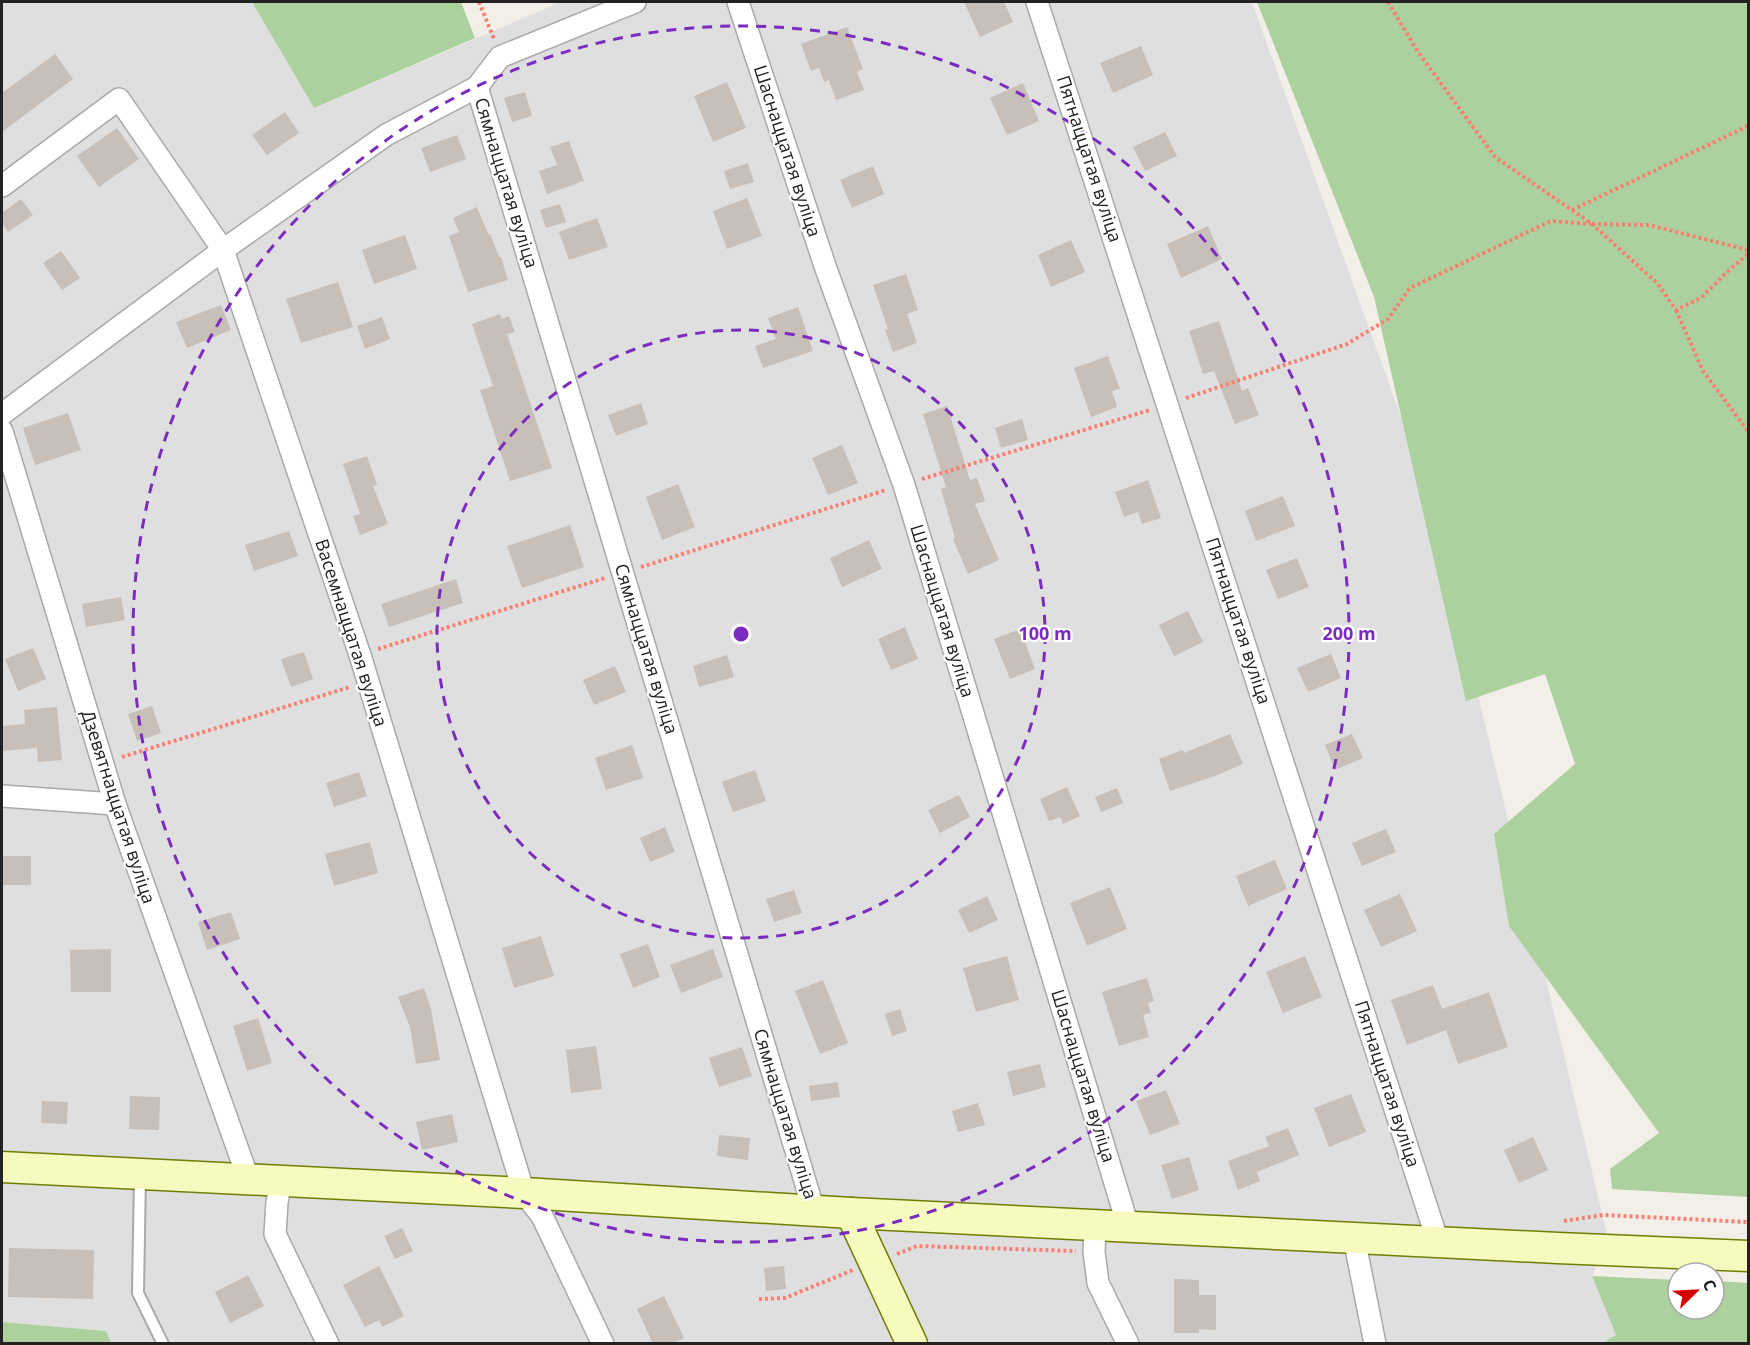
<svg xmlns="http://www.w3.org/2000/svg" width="1750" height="1345" font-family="'Open Sans',sans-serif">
<rect width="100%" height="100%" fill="#f2efe9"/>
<path fill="#e0dfdf" d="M2 2H252L314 108 561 2H1252L1433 506 1609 1243 1592 1276 1617 1335 1602 1344H111L106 1331 2 1322Z"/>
<g fill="#add19e">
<path d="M252 2H461L475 38 314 108Z"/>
<path d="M1257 2H1748V1197L1612 1189 1610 1169 1659 1133 1509 926 1494 834 1575 764 1545 674 1466 701 1374 297Z"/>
<path d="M1592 1276 1678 1280V1309H1714V1281L1748 1283V1343H1602L1616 1335Z"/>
<path d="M2 1322 106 1331 111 1343H2Z"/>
</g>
<g fill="#c7bfb8">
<path d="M964 2H1004L1013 22 980 37Z"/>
<path d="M847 27 863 69 857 72 864 90 836 100 829 80 824 82 819 68 811 71 801 44Z"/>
<path d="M1141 46 1153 75 1113 93 1100 63Z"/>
<path d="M55 54 73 79 2 132V93Z"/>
<path d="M727 82 746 128 713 142 694 96Z"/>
<path d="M1023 83 1039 121 1007 135 990 98Z"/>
<path d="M525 92 532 116 512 122 504 98Z"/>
<path d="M285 112 299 133 267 155 252 135Z"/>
<path d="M117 128 139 159 99 187 77 156Z"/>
<path d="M1165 132 1177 156 1145 171 1133 147Z"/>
<path d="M457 135 466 159 430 172 421 148Z"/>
<path d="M569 141 584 181 547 194 539 171 557 165 550 147Z"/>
<path d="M748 163 754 182 730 189 724 171Z"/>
<path d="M873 166 884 194 852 208 840 180Z"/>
<path d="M747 198 762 236 727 249 713 211Z"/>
<path d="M21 199 33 215 8 232 2 223V213Z"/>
<path d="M560 204 566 222 546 228 540 210Z"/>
<path d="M477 207 488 234H490L499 257H501L508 280 468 292 449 236 459 232 453 218Z"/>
<path d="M597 218 608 247 569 260 559 232Z"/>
<path d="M1208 226 1222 259 1181 278 1167 244Z"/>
<path d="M405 235 417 269 374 284 362 250Z"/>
<path d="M1071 240 1085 272 1051 287 1038 255Z"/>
<path d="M61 251 80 278 62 290 43 263Z"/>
<path d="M906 274 918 310 907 314 917 343 893 352 885 330 888 329 873 285Z"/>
<path d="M338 282 353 327 301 343 286 299Z"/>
<path d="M221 305 231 330 187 348 176 322Z"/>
<path d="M798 307 813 351 763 368 755 346 776 339 768 318Z"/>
<path d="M500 314 502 319 509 316 515 332 507 334 552 468 510 481 480 390 493 386 472 324Z"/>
<path d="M382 317 390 339 365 349 357 326Z"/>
<path d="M1219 321 1242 391 1248 388 1259 415 1235 424 1214 371 1203 374 1189 331Z"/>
<path d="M1108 356 1120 389 1112 391 1117 407 1091 417 1074 368Z"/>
<path d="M641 403 648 424 616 436 608 415Z"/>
<path d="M947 406 970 480 977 478 985 501 975 504 999 560 968 574 953 539 955 538 941 489 946 487 923 414Z"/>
<path d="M68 413 81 450 35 465 23 428Z"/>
<path d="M1022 419 1028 440 1001 448 995 428Z"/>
<path d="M842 445 858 483 828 495 812 458Z"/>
<path d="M367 456 377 485 373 486 388 524 360 535 353 516 360 514 343 464Z"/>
<path d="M1148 480 1161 518 1142 524 1138 512 1124 517 1115 492Z"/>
<path d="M678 484 695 527 662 540 646 497Z"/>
<path d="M1283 496 1295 526 1256 541 1245 511Z"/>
<path d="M570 525 584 567 522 588 507 546Z"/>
<path d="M289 531 298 556 254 571 245 545Z"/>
<path d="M869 540 882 569 842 587 830 558Z"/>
<path d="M1297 558 1309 587 1278 599 1266 570Z"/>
<path d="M456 579 463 603 389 627 381 604Z"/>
<path d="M121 597 125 620 86 627 82 604Z"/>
<path d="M1188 611 1203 642 1174 656 1159 625Z"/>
<path d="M905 627 918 659 891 670 878 639Z"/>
<path d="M1020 629 1035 669 1010 679 994 639Z"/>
<path d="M33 648 46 679 18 691 5 659Z"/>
<path d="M304 652 313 679 291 687 281 659Z"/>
<path d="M1331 654 1341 678 1308 692 1297 668Z"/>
<path d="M727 655 734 677 699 687 693 666Z"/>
<path d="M615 666 626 692 594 705 583 680Z"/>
<path d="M152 706 161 733 137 741 128 714Z"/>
<path d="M57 707 62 760 38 762 37 748 2 751V726L25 724 24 710Z"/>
<path d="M1230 734 1243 764 1215 776 1170 791 1159 759 1183 750 1184 753Z"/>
<path d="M1352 734 1363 758 1335 770 1325 745Z"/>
<path d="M632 745 643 778 606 790 595 758Z"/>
<path d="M755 770 766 801 733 812 722 782Z"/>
<path d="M359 772 367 796 334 807 326 783Z"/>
<path d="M1067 787 1080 816 1063 824 1060 817 1049 821 1040 799Z"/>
<path d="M1117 788 1123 803 1101 812 1095 797Z"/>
<path d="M959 795 970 817 940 833 928 810Z"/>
<path d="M665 827 675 852 650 862 640 838Z"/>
<path d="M1386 829 1396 852 1362 866 1352 843Z"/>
<path d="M370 842 378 873 334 886 325 854Z"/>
<rect x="2" y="856" width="29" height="29"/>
<path d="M1275 860 1287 889 1248 906 1236 876Z"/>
<path d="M1110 887 1127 929 1087 946 1070 903Z"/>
<path d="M794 890 802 913 774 922 766 899Z"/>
<path d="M1400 894 1417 931 1381 947 1364 910Z"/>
<path d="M987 896 998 920 969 933 958 910Z"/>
<path d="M231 912 240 939 207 950 198 922Z"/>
<path d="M541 936 554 976 514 988 502 948Z"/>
<path d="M648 944 660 977 633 988 620 954Z"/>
<path d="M111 949V992H71L70 950Z"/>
<path d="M713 949 723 977 681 993 670 965Z"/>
<path d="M1007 956 1019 1000 976 1012 963 968Z"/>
<path d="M1305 956 1322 997 1283 1013 1266 972Z"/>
<path d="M1147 978 1154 1001 1148 1003 1151 1013 1143 1015 1149 1037 1119 1046 1102 992Z"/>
<path d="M823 980 848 1043 820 1054 795 991Z"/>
<path d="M1433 985 1442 1009 1489 992 1508 1047 1458 1064 1446 1030 1407 1045 1391 1000Z"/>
<path d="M424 988 431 1009 440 1060 416 1064 410 1027 398 997Z"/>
<path d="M900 1009 907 1031 892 1036 885 1014Z"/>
<path d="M258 1018 272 1063 247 1071 233 1026Z"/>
<path d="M596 1046 602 1089 571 1093 566 1050Z"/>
<path d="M742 1047 752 1076 719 1087 709 1058Z"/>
<path d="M1040 1064 1046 1087 1013 1096 1007 1072Z"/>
<path d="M838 1082 840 1097 811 1101 809 1086Z"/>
<path d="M1166 1090 1180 1124 1150 1135 1136 1101Z"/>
<path d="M1351 1094 1366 1132 1329 1147 1314 1108Z"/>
<path d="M130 1096 160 1097 159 1130 129 1129Z"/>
<path d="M42 1101 68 1102 67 1124 41 1123Z"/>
<path d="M978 1103 985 1125 958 1132 952 1111Z"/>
<path d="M452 1114 458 1142 422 1150 416 1122Z"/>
<path d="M1288 1128 1299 1155 1257 1172 1260 1181 1238 1190 1228 1161 1269 1146 1265 1137Z"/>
<path d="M719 1135 750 1138 748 1160 717 1156Z"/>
<path d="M1533 1137 1548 1170 1519 1183 1504 1150Z"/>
<path d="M1189 1157 1199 1190 1172 1199 1161 1165Z"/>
<path d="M402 1228 413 1251 395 1259 384 1236Z"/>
<path d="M9 1248 94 1250 93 1299 8 1297Z"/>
<path d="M379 1266 404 1316 382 1327 379 1320 365 1327 343 1285Z"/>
<path d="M784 1266 786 1289 766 1291 764 1268Z"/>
<path d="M248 1275 264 1306 230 1323 215 1292Z"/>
<path d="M1174 1279 1199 1280V1295H1216V1330L1199 1329V1333H1174Z"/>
<path d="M664 1296 684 1338 672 1344H653L637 1309Z"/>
</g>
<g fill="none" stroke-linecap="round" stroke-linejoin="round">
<g stroke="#a9a9a9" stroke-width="14">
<path id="lane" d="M140 1176 138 1293 163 1344"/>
</g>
<g stroke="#a9a9a9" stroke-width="24">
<g id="street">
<path d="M738 2 825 266 904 485 1128 1226"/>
<path d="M1037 2 1438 1242"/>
<path d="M477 87 814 1211"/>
<path d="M2 186 119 99 223 250 360 655 524 1193 542 1216 603 1344"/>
<path d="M2 414 223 250 386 135 477 87 500 57 635 2"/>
<path d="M2 431 115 804 248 1178"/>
<path d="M2 796 115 804"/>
<path d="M281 1181 277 1202 275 1234 328 1344"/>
<path d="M1095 1225 1094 1252 1098 1283 1128 1344"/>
<path d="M1354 1238 1375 1344"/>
</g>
</g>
<g stroke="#707d05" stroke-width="33">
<g id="secondary">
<path d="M2 1167 524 1193 851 1213 1558 1248 1748 1256"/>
<path d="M851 1213 912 1344"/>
</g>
</g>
<g stroke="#fa8072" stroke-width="4" stroke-dasharray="3 3" stroke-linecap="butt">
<path d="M479 2 494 39"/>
<path d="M1388 2 1418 52 1495 157 1592 224 1658 284 1676 310 1701 298 1727 272 1748 254"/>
<path d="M1572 210 1748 126"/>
<path d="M1592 224 1649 225 1748 250"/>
<path d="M1676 310 1703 371 1748 431"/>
<path d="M1186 398 1347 344 1388 319 1410 288 1551 221 1591 224"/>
<path d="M922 479 1150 410"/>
<path d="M641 567 886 490"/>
<path d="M378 649 605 578"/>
<path d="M122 757 350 687"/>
<path d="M1564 1221 1603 1215 1748 1222"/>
<path d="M897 1254 917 1246 1076 1251"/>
<path d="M759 1299 785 1298 853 1270"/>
</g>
<use href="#lane" stroke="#fff" stroke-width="10"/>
<use href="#street" stroke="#fff" stroke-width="21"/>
<use href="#secondary" stroke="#f7fabf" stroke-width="30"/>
</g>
<g fill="none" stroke="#7b2cbf" stroke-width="3" stroke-dasharray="10 8">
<circle cx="741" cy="634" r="304"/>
<circle cx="741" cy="634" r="608"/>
</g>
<g text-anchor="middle" stroke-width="4.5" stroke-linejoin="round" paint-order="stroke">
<g font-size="18" fill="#222" stroke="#fff">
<text transform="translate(787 151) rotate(72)" y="6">Шаснаццатая вуліца</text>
<text transform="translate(1089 159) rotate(72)" y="6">Пятнаццатая вуліца</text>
<text transform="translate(506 183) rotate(73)" y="6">Сямнаццатая вуліца</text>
<text transform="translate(942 611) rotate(73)" y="6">Шаснаццатая вуліца</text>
<text transform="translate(1238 621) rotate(72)" y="6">Пятнаццатая вуліца</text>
<text transform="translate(351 633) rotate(72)" y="6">Васемнаццатая вуліца</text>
<text transform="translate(646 649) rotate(73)" y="6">Сямнаццатая вуліца</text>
<text transform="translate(118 807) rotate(72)" y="6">Дзевятнаццатая вуліца</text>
<text transform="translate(1083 1076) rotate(73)" y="6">Шаснаццатая вуліца</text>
<text transform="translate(1387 1084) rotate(72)" y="6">Пятнаццатая вуліца</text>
<text transform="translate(785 1114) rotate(73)" y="6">Сямнаццатая вуліца</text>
</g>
</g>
<circle cx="741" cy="634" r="9" fill="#7b2cbf" stroke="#fff" stroke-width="3"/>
<g font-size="18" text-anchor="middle" font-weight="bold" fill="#7b2cbf" stroke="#fff" stroke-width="4.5" stroke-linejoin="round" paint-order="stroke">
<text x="1045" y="640">100 m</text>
<text x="1349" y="640">200 m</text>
</g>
<rect width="1750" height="1345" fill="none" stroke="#222222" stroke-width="6"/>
<g transform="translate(1696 1291) rotate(66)"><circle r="28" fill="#ffffff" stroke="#a7a7a7" stroke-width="1.5"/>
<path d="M0-4.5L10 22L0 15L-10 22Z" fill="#d40000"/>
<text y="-9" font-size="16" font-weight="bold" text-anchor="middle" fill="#222222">С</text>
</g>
</svg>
